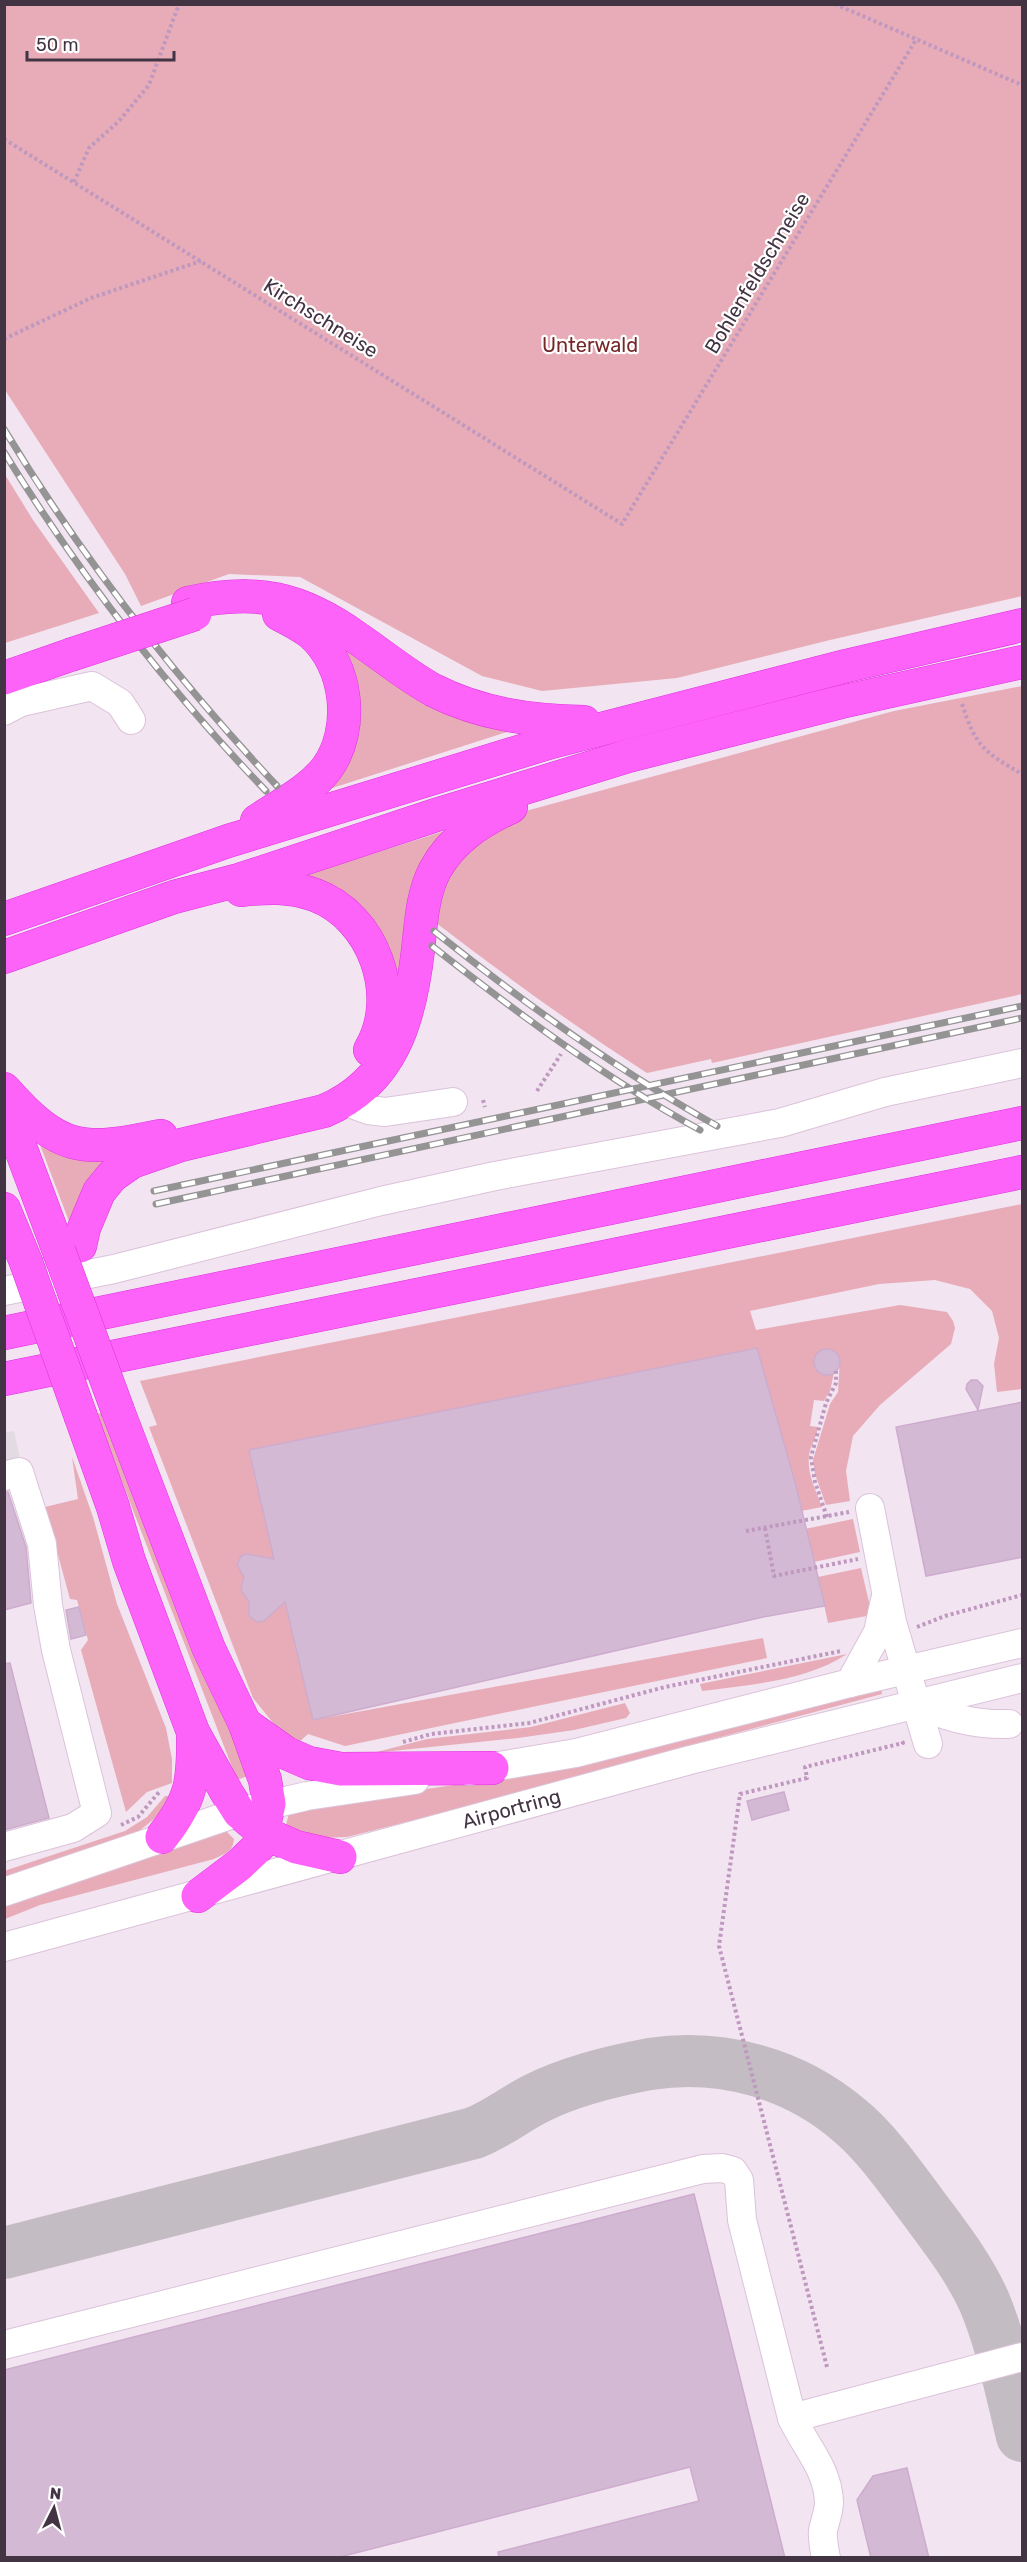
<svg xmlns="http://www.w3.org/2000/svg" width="1027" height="2562" font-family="Rubik,sans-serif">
<rect width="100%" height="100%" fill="#f2e4f1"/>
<g fill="#e7acb7">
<path d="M5 5H1022V596L830 640 677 678 542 691 482 676 300 577 229 574 141 606 125 574 5 390Z"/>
<path d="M4 473 33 520 99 613 5 643Z"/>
<path d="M338 642 510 731 323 791Z"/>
<path d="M1022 686V994L712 1063 711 1059 647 1073C574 1026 504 975 435 922L453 862 522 812 894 711Z"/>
<path d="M454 828 405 972 391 982 296 878Z"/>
<path d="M37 1137 114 1159 70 1224Z"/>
<path d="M1022 1204V1389L997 1392 994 1364 999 1338 992 1311 970 1289 935 1280 879 1284 750 1311 756 1330 900 1305 947 1312 953 1321 955 1328 951 1344 880 1405 853 1436 846 1471 850 1501 826 1505 815 1474 813 1460 830 1404 838 1392 840 1358C835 1349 828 1347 819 1351L814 1363 822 1374 834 1373 830 1391 824 1401 814 1400 810 1426 818 1427C817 1435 813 1442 810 1450 805 1469 815 1489 822 1507L801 1511 756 1348 249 1450 313 1720 763 1638 767 1658 345 1746 308 1734 298 1743 278 1729 253 1698 149 1427 157 1425 140 1381Z"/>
<path d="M106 1412 253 1774 237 1780 96 1414Z"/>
<path d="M72 1457 93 1517 117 1604 166 1728 172 1759V1783L147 1792 126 1812 81 1650 88 1640 77 1600 70 1599 45 1507 78 1499Z"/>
<path d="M853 1519 860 1552 814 1562 805 1529Z"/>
<path d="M861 1568 872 1615 828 1623 818 1577Z"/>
<path d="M847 1654C806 1681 749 1685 702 1691L700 1684Z"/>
<path d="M881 1688 882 1694 698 1743 627 1766 347 1837 317 1838 285 1829 290 1809 556 1770Z"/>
<path d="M625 1703 630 1713 626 1718 574 1730 518 1738 373 1753 427 1739 531 1727Z"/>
<path d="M165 1796H171L165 1808 154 1819 138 1832 5 1880 4 1871 125 1831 147 1817Z"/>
<path d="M220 1831 227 1832 234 1839C233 1852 224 1854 214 1859L40 1905 5 1919V1906Z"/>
</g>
<path fill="#e2dce2" d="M14 1431 22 1467 5 1471 4 1433Z"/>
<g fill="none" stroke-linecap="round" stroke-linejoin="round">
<path stroke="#c3bcc2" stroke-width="52" d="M4 2253 474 2133C497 2124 515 2109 537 2098 571 2081 612 2071 650 2064 721 2053 794 2073 849 2120 876 2142 901 2178 922 2206 945 2237 968 2266 984 2301 1002 2344 1011 2391 1022 2436"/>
</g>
<g fill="#d3b9d3" stroke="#cdacce" stroke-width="1.5">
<path d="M757 1348 795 1482 825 1606 763 1617 313 1720 285 1602 264 1621 257 1622 249 1616V1602L241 1590 244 1577 237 1565 241 1556 247 1554 274 1559 249 1450Z"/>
<circle cx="827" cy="1362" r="13"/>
<path d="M971 1380H977L983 1386 978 1410 966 1389 967 1384Z"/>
<path d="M1023 1402V1557L926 1576 896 1427Z"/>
<path d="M4 1492H8L26 1547 31 1603 4 1610Z"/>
<path d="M79 1607 86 1635 71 1639 66 1610Z"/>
<path d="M10 1663 49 1818 4 1830V1664Z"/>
<path d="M784 1792 789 1810 752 1820 747 1801Z"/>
<path d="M694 2194 785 2558H499L498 2552 699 2501 690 2467 336 2558H4V2370Z"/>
<path d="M907 2468 929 2558H871L857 2500 873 2476Z"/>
</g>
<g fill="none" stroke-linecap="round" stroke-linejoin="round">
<g stroke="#dbc3da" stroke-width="30">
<g id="minor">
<path d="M4 711 21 702 92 686 120 703 131 720"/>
<path d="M344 1101 368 1110 385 1112 453 1102"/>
<path d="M4 1291 114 1269 381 1201 495 1176 780 1123 885 1092 1022 1063"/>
<path d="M4 1476 19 1472 42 1544 48 1605 56 1650 97 1813 73 1828 4 1847"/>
<path d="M870 1508 892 1622 928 1744"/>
<path d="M850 1683 878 1632 885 1600"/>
<path d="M916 1704C949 1717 972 1725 1009 1724"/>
<path d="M469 1771 576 1753 850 1683 1022 1643"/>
<path d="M4 1892 239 1812 307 1796 415 1780"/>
<path id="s1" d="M4 1947 690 1760 1022 1678"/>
<path d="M4 2345 703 2169 722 2168 733 2171 739 2180 742 2220 792 2418C805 2446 828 2469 829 2502 829 2512 825 2521 823 2530 822 2539 824 2548 826 2558"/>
<path d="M792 2418 1022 2357"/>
</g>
</g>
<g stroke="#dc33dd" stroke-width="34">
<g id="highway">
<path d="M188 603C256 588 300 597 357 638 382 655 406 675 433 690 480 714 531 721 584 722"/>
<path d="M4 678 70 655"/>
<path d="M257 821C280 805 310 791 327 768 355 729 348 665 311 633 301 625 290 620 279 614"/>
<path d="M241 890C267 887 290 886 315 895 374 917 402 996 370 1050"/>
<path d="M4 919 228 841 551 742 846 666 1022 625"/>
<path d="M4 957 174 897 239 880 436 815 628 756 841 702 1022 662"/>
<path d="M4 1089C59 1151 81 1153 161 1136"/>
<path d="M4 1104 59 1251"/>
<path d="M4 1209 26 1262"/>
<path d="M80 1246 84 1228 99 1192 112 1176 132 1162 181 1145 324 1111C393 1082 410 1019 418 950 421 924 422 895 435 870 452 839 479 822 511 807"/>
<path d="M4 1333 1022 1123"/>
<path d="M4 1379 1022 1172"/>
<path d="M118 1411 209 1649 245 1724 265 1780 269 1804 259 1846 239 1865 198 1896"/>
<path d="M81 1417 113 1507 129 1561 193 1732 227 1793 239 1812 264 1833 296 1847 340 1857"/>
<path d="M245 1724 286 1753 309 1763 341 1769 492 1768"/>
<path d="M162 1837C192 1799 194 1781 193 1732"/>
</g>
</g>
<g stroke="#bf98bf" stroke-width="4" stroke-dasharray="3 3" stroke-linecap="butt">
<path d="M835 4 1022 85"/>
<path d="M4 139 622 524 917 38"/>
<path d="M74 182 89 148 119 121 149 85 179 4"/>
<path d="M4 339 91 298 201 261"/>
<path d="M962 704C976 747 984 752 1022 774"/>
<path d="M537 1091 561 1054"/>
<path d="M483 1100 485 1107"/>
<path d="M827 1517 815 1482 811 1457 826 1403 836 1383V1371"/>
<path d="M765 1528 774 1576 858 1559"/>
<path d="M746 1531 849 1512"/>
<path d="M917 1627 945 1616 1022 1595"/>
<path d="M403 1742 431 1734 529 1723 665 1687 841 1651"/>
<path d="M121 1825 138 1817 160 1791"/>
<path d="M827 2367 719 1946 740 1794 807 1778 805 1767 903 1743 902 1741"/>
</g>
<use href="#minor" stroke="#fff" stroke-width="28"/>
<use href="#highway" stroke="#fe63f9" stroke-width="33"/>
<g stroke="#949494" stroke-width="7">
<g id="rail">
<path d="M4 429C82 558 174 676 277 786"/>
<path d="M4 452C79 574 167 688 266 791"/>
<path d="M434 931C524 1003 617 1070 717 1126"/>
<path d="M432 946C517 1013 605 1078 700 1130"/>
<path d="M154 1191 1022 1006"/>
<path d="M156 1204 1022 1018"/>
</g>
</g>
<use href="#rail" stroke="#fff" stroke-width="4.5" stroke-dasharray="14" stroke-linecap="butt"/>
<g stroke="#dc33dd" stroke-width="34" stroke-linecap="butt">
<g id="highway-bridge">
<path d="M70 655 195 614"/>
<path d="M59 1251 118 1411"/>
<path d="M26 1262 81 1417"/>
</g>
</g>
<use href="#highway-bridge" stroke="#fe63f9" stroke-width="33"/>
</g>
<g text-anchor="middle" stroke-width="4.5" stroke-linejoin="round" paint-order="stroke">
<g font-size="20" fill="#433444" stroke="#fff">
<text transform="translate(757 273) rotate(-59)" y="7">Bohlenfeldschneise</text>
<text transform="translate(321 318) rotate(32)" y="7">Kirchschneise</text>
<text dy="7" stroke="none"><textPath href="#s1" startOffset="526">Airportring</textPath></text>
</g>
<g font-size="20" fill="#752829" stroke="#fff">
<text x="590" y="352">Unterwald</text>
</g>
</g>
<rect width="1027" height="2562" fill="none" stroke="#433444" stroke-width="12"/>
<g transform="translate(54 2508) rotate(6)" stroke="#ffffff" stroke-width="4.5" paint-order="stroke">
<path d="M0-4.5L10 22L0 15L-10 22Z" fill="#433444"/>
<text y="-9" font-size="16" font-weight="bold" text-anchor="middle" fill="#433444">N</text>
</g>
<path d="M27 51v9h147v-9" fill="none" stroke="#433444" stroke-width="3"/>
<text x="36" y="51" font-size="18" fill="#433444" stroke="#ffffff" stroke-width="4.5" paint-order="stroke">50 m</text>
</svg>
